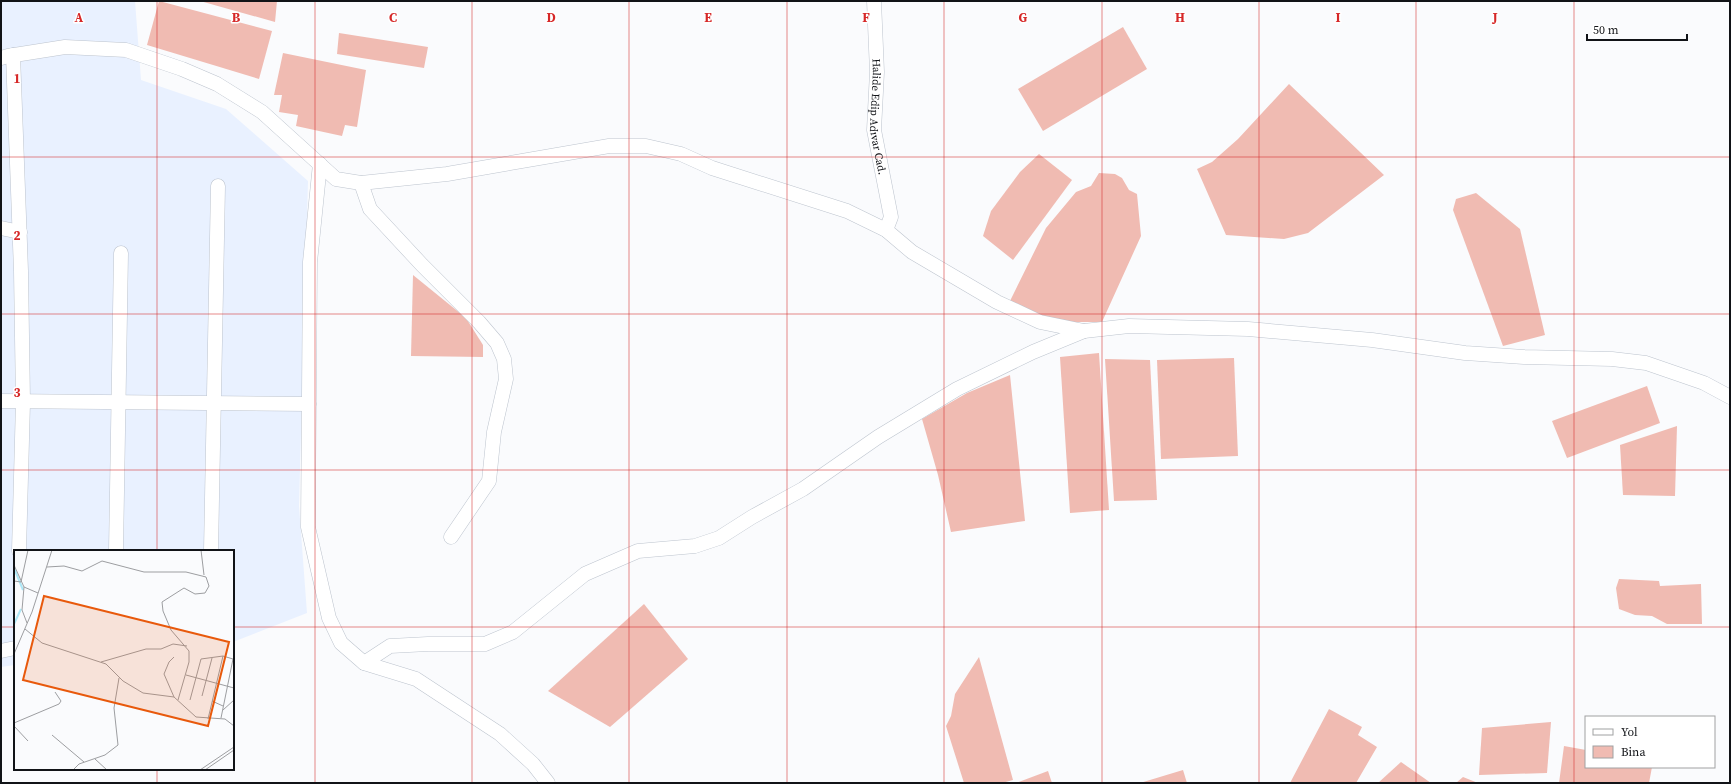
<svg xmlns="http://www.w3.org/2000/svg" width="1731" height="784" font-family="'Source Serif 4',serif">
<rect width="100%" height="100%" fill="#fafbfd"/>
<path fill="#e9f1ff" d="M1 1H135L141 80 226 109 308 181 299 506 307 613 233 642V551H15V665L1 667Z"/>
<g fill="#f0bbb2">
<path d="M159 1 272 31 259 79 147 45Z"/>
<path d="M200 1H277L275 22Z"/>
<path d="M1123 27 1147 69 1043 131 1018 89Z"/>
<path d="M339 33 428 47 424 68 337 54Z"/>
<path d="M283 53 366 70 357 127 345 125 342 136 296 126 298 115 279 112 282 95H274Z"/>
<path d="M1289 84 1384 175 1308 233 1284 239 1226 235 1197 169 1212 162 1238 139Z"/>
<path d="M1039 154 1072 180 1013 260 983 236 991 211 1020 172Z"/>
<path d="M1099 173 1115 174 1122 178 1129 190 1137 194 1141 236 1102 322H1072L1041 317 1010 301 1046 228 1076 192 1091 186Z"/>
<path d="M1476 193 1520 229 1545 335 1503 346 1453 210 1456 199Z"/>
<path d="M413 275 466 318 483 345V357L411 356Z"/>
<path d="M1099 353 1109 510 1070 513 1060 357Z"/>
<path d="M1234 358 1238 456 1161 459 1157 360Z"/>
<path d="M1105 359 1150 360 1157 500 1114 501Z"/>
<path d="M1010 375 1025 521 951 532 938 475 922 419 967 393Z"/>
<path d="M1647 386 1660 423 1567 458 1552 421Z"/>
<path d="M1677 426 1675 496 1623 495 1620 445Z"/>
<path d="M1619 579 1659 581 1660 586 1701 584 1702 624H1667L1652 616 1635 615 1619 609 1616 588Z"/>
<path d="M644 604 688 659 610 727 548 691Z"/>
<path d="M979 657 1013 780 1002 783H964L946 726 951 716 955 694Z"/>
<path d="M1329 709 1362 727 1358 735 1377 747 1356 783H1290Z"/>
<path d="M1551 722 1547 773 1479 775 1482 728Z"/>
<path d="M1564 746 1586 750V767H1652L1649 783H1559Z"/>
<path d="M1401 762 1431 783H1378Z"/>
<path d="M1183 770 1187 783H1140Z"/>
<path d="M1048 771 1052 783H1016Z"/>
<path d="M1463 777 1478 783H1456Z"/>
</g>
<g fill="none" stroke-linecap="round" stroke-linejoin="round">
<g stroke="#bdc4ce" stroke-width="15">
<g id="minor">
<path id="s1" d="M874 1 877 72 874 130 891 217 886 230"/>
<path d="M13 55 21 271 23 402 19 551"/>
<path d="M1 58 8 56 65 47 126 50 182 69 217 84 262 112 336 179 361 183 447 174 609 146H646L681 154 712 168 847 211 886 230 912 252 997 302 1040 322 1084 331 1129 326 1248 329 1372 340 1465 353 1524 357 1612 359 1646 363 1704 383 1730 397"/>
<path d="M320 164 310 262 308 527 329 618 341 643 364 663 416 679 500 734 533 764 548 783"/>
<path d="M361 183 370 209 422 265 479 322 497 343 504 359 506 379 494 432 489 481 451 537"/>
<path d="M1 228 20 232"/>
<path d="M1 401 309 404"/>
<path d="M116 551 121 253"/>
<path d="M211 551 218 186"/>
<path d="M1 651 15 648"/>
<path d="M364 663 390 646 428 644H485L513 632 585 574 638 551 695 546 719 538 752 517 803 489 878 437 957 389 1033 352 1084 331"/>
</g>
</g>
<use href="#minor" stroke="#fff" stroke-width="14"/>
</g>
<path fill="none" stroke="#d62828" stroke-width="1" stroke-opacity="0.55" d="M157 1V551M315 1V783M472 1V783M629 1V783M787 1V783M944 1V783M1102 1V783M1259 1V783M1416 1V783M1574 1V783M1 157H1730M1 314H1730M1 470H1730M1 627H15M233 627H1730M157 769V783"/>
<g text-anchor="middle" stroke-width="3" stroke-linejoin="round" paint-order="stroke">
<g font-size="11" fill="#111317" stroke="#fff">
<text dy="4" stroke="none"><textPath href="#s1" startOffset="116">Halide Edip Adıvar Cad.</textPath></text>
</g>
</g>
<g transform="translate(14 550)">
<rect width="220" height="220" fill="#fafbfd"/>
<path fill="none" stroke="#ade7f6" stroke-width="2" d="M0 18 9 40M0 74 7 59"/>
<path fill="none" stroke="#9d9ea1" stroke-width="1" d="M187 0 190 25M0 15 10 37 24 43M33 17 50 16 68 21 88 11 130 22H172L192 27 195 36 191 43 181 44 170 38 148 52 149 61 157 80 175 101V112L164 150M0 31 7 32 14 0M10 37 8 60 13 73M11 79 28 93 92 114 109 131 129 143 160 147 182 167 211 169 220 176M0 104 18 62 38 0M160 107 155 112 150 124 160 147M87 112 132 99H147L159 94 173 96M172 125 220 138M188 146 198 108M176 150 187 109 209 106 219 109 207 168M198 151 209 156M209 160 220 150M194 169 209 106M0 173 45 154 47 151 41 142M0 176 14 191M38 185 70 212M81 209 93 220M59 220 65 214 91 205 104 195 100 158 105 128M186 220 220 197M191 220 220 200"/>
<path fill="#e8590c" fill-opacity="0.15" stroke="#e8590c" stroke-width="2" d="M30 46 215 92 194 176 9 130Z"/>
<rect width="220" height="220" fill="none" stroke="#111317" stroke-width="2"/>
</g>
<g font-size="13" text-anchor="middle" font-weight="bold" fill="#d62828" stroke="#fff" stroke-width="3" stroke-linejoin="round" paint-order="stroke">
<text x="79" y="22">A</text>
<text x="236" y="22">B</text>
<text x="393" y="22">C</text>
<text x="551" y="22">D</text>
<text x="708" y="22">E</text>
<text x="866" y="22">F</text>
<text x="1023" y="22">G</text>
<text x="1180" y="22">H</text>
<text x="1338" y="22">I</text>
<text x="1495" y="22">J</text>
<text x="17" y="83">1</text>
<text x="17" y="240">2</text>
<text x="17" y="397">3</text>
</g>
<rect width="1731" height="784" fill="none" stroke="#111317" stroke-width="4"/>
<rect x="1585" y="716" width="130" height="52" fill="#ffffff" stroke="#a0a1a2"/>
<rect x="1593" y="729" width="20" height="6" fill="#ffffff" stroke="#a0a1a2"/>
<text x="1621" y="736" font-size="12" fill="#111317">Yol</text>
<rect x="1593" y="746" width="20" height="12" fill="#f0bbb2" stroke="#a0a1a2"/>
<text x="1621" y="756" font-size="12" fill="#111317">Bina</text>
<path d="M1587 34v6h100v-6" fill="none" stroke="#111317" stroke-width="2"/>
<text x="1593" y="34" font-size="12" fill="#111317" stroke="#ffffff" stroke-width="3" paint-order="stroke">50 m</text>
</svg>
